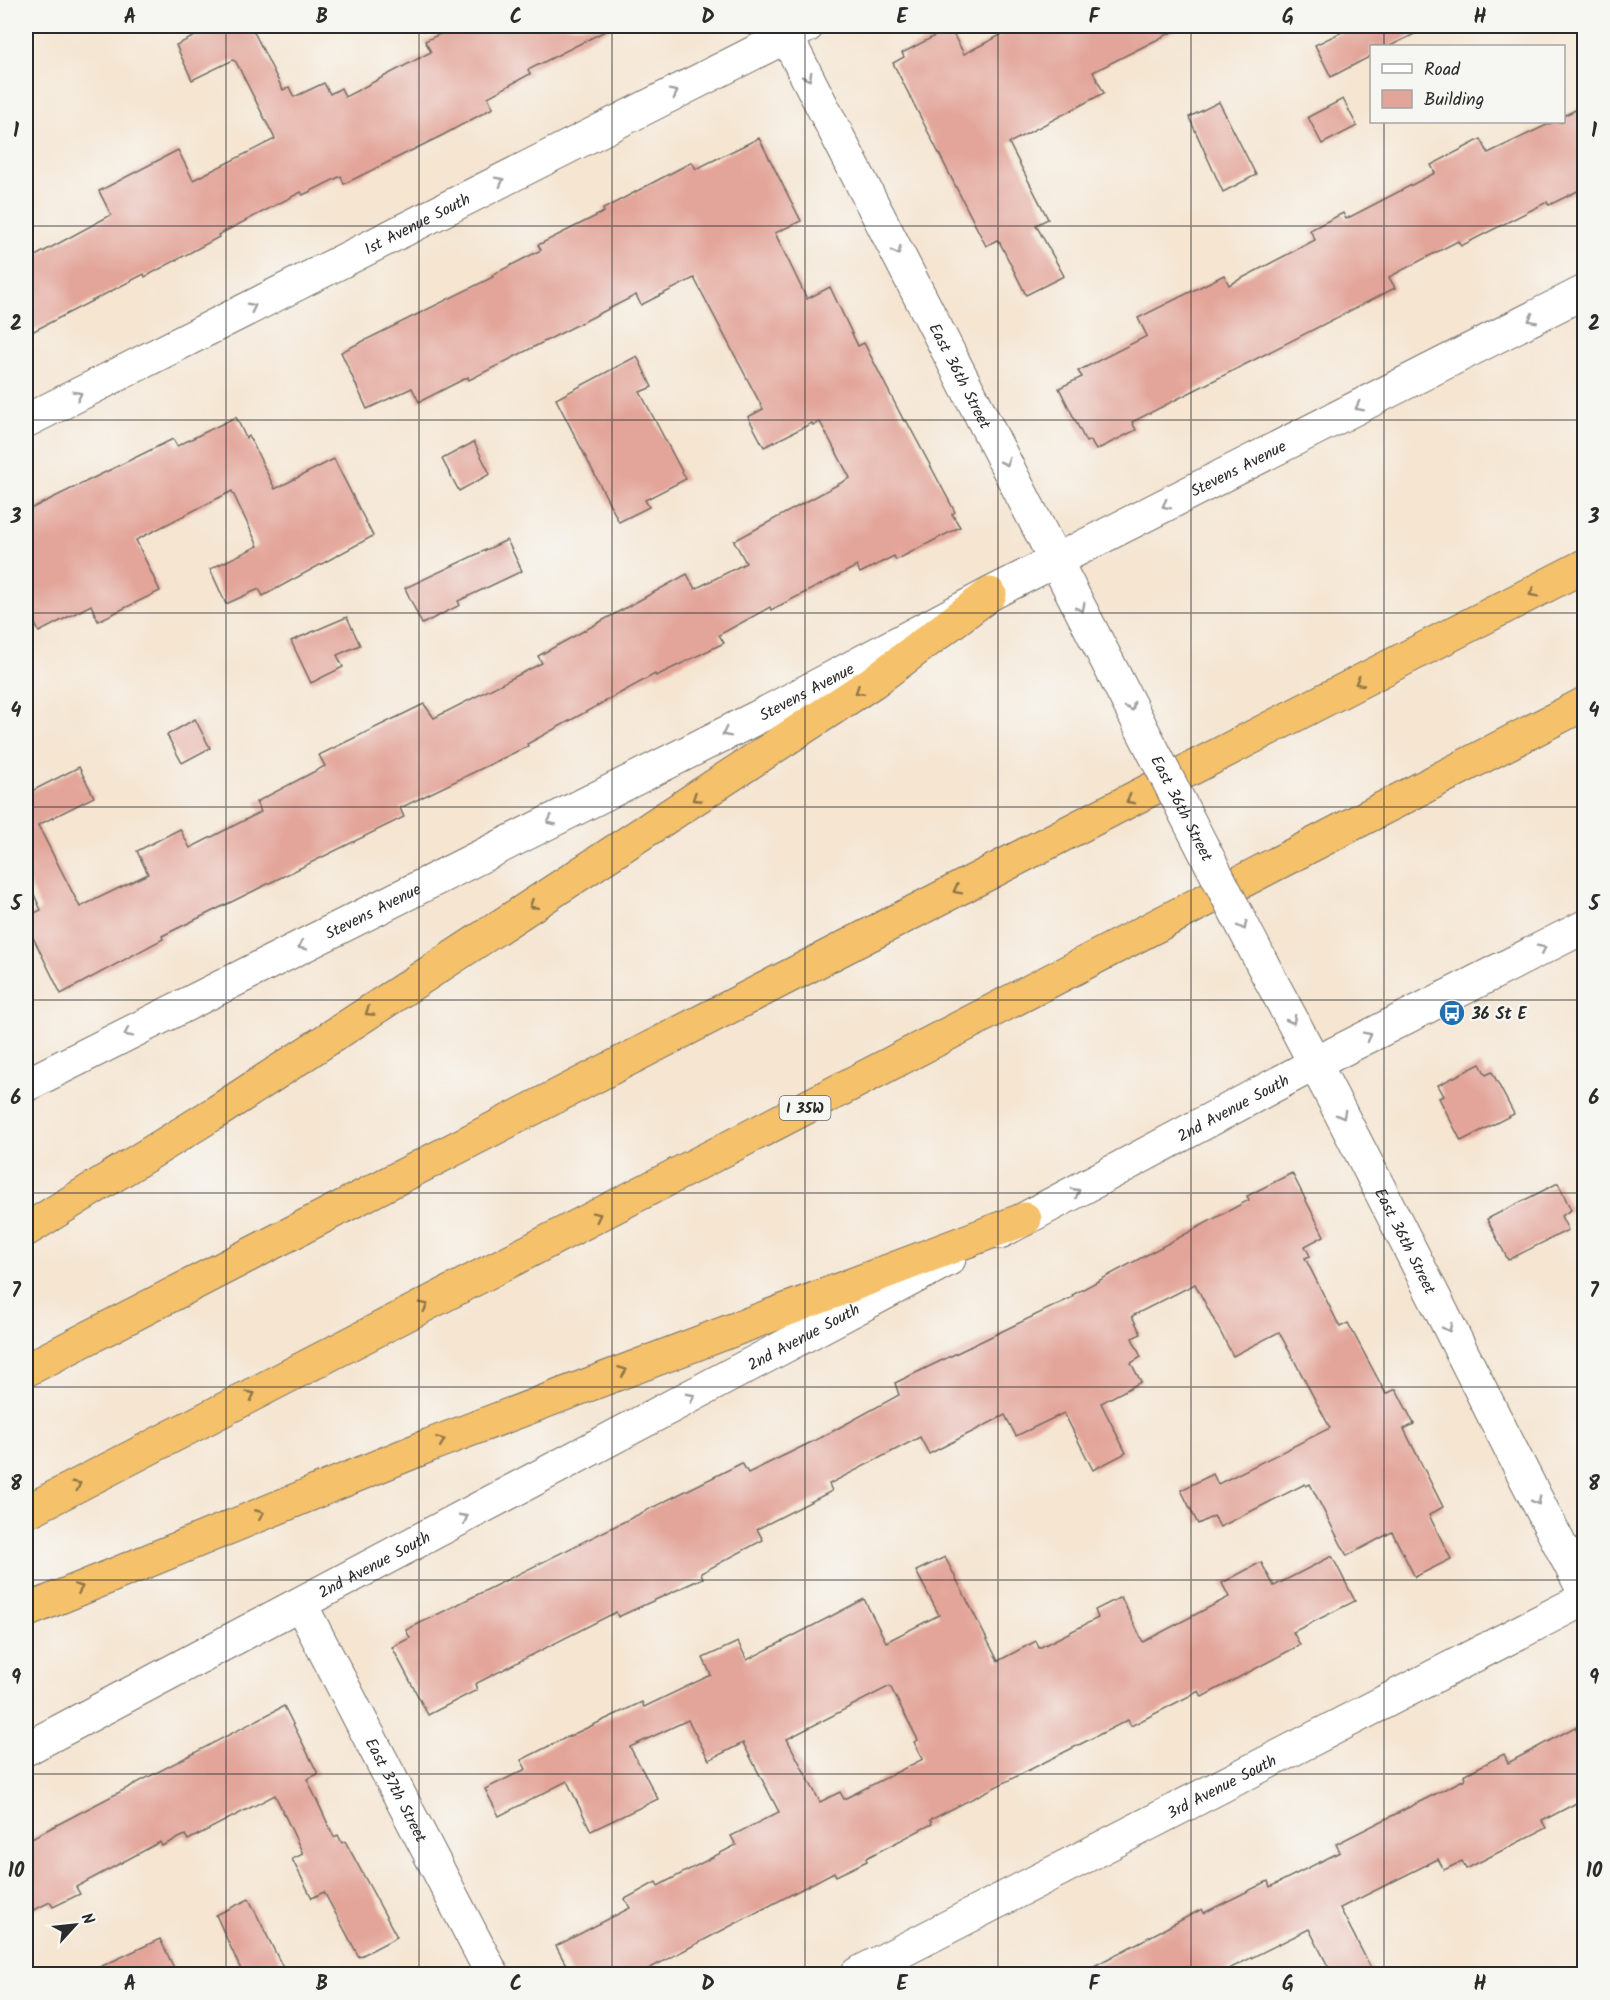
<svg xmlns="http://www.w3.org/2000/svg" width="1610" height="2000" font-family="Kalam,sans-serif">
<rect width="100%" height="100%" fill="#f6f6f2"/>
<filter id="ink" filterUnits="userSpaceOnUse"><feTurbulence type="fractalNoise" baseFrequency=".0167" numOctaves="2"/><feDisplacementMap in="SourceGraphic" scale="12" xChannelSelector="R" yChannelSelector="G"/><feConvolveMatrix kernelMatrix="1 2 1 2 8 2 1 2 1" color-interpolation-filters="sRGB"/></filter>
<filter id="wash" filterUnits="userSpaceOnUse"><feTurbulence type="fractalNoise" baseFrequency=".008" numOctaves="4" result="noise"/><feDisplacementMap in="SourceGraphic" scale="24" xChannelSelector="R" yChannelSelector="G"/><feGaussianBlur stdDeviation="1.35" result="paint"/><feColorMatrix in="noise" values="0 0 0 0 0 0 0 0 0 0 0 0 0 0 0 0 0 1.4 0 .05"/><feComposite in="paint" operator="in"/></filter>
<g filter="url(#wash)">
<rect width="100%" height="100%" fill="#f5e5d1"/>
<g id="blocks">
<g fill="#e3a499" fill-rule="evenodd">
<path d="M216 26H251L283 90 289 87 294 97 324 83 330 94 341 88 345 97 431 52 425 41 456 26H615L528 70 530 74 488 97 493 108 443 135 344 184 341 176 303 195 301 192 218 235 219 237 145 277 144 274 26 335V261L111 215 99 191 178 150 193 180 275 139 236 62 233 60 192 80 176 45Z"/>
<path d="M1018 26H1184L1093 72 1104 93 1009 143 1048 219 1036 225 1064 276 1026 295 1000 243 997 240 986 246 893 63 904 57 902 53 950 28 964 54Z"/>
<path d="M1354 26H1431L1390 46H1371V56L1331 77 1315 45Z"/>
<path d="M1343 99 1357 126 1322 144 1308 117Z"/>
<path d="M1219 102 1256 175 1223 192 1189 117Z"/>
<path d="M1584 106V188L1549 205 1547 202 1461 246 1458 241 1389 277 1395 288 1132 422 1136 430 1096 450 1090 440 1086 442 1059 388 1082 377 1078 371 1147 336 1138 318 1224 275 1229 285 1315 240 1310 230 1343 213 1346 219 1435 173 1431 165 1481 139 1488 153 1553 122H1563V116Z"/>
<path d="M759 138 801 221 775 233 807 299 830 287 858 346 864 343 904 421 906 420 955 512 952 514 960 527 896 560 894 556 860 573 857 566 771 610 770 607 719 635 724 643 656 676 655 674 527 744 528 746 400 808 404 817 162 936 163 939 61 994 26 923V917L41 910 26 877V794L79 767 94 797 38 825 80 907 148 874 137 851 180 829 190 848 261 812 256 802 325 766 319 755 424 704 434 718 542 663 538 656 687 574 695 589 746 563 734 541 850 478 820 422 813 425 812 423 764 447 748 417 763 409 694 278 641 305 636 295 469 380 468 377 419 402 412 388 367 409 341 352 493 277 492 275 541 250 538 245 604 212 603 209 656 181 692 162 696 169Z"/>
<path d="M637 356 652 387 640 392 686 479 645 500 649 507 619 522 556 399Z"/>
<path d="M236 417 246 438 249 436 275 489 334 459 373 536 263 596 259 589 226 604 210 569 258 546 232 491 136 540 160 591 98 621 91 605 39 632 26 605V511L173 439 177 446Z"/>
<path d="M474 442 490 474 459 491 442 459Z"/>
<path d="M507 540 522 571 458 601 460 605 422 624 405 588Z"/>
<path d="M347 617 360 645 337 655 343 667 311 683 291 641Z"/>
<path d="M195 719 210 748 182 763 167 735Z"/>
<path d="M1480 1064 1486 1075 1492 1072 1514 1114 1461 1141 1439 1098 1444 1096 1438 1085Z"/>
<path d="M1292 1173 1324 1236 1305 1246 1310 1256 1305 1258 1340 1327 1348 1323 1386 1394 1396 1389 1414 1424 1404 1429 1443 1507 1429 1515 1451 1559 1415 1577 1392 1532 1347 1556 1310 1484 1306 1486 1305 1484 1220 1527 1214 1516 1198 1524 1181 1490 1213 1474 1218 1484 1330 1428 1279 1332 1233 1356 1195 1284 1132 1316 1141 1334 1132 1338 1141 1357 1131 1363 1141 1382 1101 1403 1126 1453 1093 1470 1064 1413 1016 1436 1005 1415 929 1454 920 1437 829 1484 832 1491 757 1529 763 1540 701 1573 703 1578 618 1617 616 1612 475 1684 477 1690 428 1715 392 1647 410 1638 406 1630 742 1463 748 1473 824 1436 899 1395 895 1383 1073 1297 1072 1295 1249 1200 1247 1196Z"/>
<path d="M1558 1183 1571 1210 1561 1216 1568 1230 1508 1260 1487 1219Z"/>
<path d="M1332 1556 1355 1601 1293 1632 1300 1645 1202 1697 1199 1691 1131 1726 1128 1720 930 1820 932 1824 866 1858 867 1861 836 1876 834 1872 639 1974H571L556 1946 630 1908 625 1899 656 1882 658 1886 736 1845 731 1836 779 1812 743 1743 709 1760 688 1720 630 1747 658 1799 591 1831 567 1781 499 1816 485 1789 526 1769 521 1760 559 1741 642 1702 644 1707 711 1675 703 1658 738 1642 747 1660 864 1599 886 1642 939 1615 916 1571 945 1557 998 1661 1036 1641 1039 1648 1098 1618 1095 1610 1121 1597 1143 1642 1229 1597 1222 1583 1261 1562 1274 1586ZM890 1686 918 1740 914 1742 923 1759 844 1799 840 1792 820 1802 787 1739Z"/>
<path d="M284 1706 318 1774 307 1779 334 1837 338 1835 342 1843 345 1841 397 1937 359 1957 324 1892 312 1898 292 1859 303 1854 275 1795 188 1840 185 1835 162 1846 160 1842 76 1887 80 1894 53 1907 50 1902 34 1910 26 1894V1841Z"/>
<path d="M1575 1727 1584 1746V1799L1542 1821 1546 1828 1466 1869 1462 1861 1444 1870 1438 1859 1340 1908 1374 1974H1332L1309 1929 1219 1974H1079L1202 1909 1204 1913 1268 1881 1270 1887 1340 1852 1336 1844 1465 1779 1464 1775 1504 1754 1508 1763Z"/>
<path d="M249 1899 286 1974H243L216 1915Z"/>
<path d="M160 1939 177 1974H85Z"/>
</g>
</g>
</g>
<g filter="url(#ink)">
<use href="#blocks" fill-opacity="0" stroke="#726c65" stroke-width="1.5"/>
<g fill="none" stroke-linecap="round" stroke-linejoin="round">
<g stroke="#726c65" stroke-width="35">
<g id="minor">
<path id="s1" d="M26 421 807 26"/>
<path id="s2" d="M301 1605 492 1974"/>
<path id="s3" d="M857 1974 1584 1599"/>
</g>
</g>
<g stroke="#726c65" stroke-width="35">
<g id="tertiary">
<path id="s4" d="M781 26 1104 655"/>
<path id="s5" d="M1269 977C1379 1180 1477 1388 1584 1591"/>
<path id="s6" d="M26 1085 762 715 990 594 1584 292"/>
<path id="s7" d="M1000 1232 1316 1063 1584 927"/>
<path id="s8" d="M26 1749 949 1259"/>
</g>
</g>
<g stroke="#726c65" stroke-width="35">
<g id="motorway">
<path d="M26 1230 218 1111 873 682 990 594"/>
<path d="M26 1370 1584 566"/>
<path d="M26 1512 1584 704"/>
<path d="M26 1611 430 1445 1025 1219"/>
</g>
</g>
<use href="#minor" stroke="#fff" stroke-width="33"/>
<use href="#tertiary" stroke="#fff" stroke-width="33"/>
<use href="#motorway" stroke="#f5c16b" stroke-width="33"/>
<g stroke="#726c65" stroke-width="35" stroke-linecap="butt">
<g id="tertiary-bridge">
<path id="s9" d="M1104 655 1269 977"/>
</g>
</g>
<use href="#tertiary-bridge" stroke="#fff" stroke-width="33"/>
</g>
<defs><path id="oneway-chevron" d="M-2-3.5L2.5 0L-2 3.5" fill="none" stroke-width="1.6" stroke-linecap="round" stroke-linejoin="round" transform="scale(1.5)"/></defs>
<g stroke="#a0a0a0">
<use href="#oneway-chevron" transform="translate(808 77) rotate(63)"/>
<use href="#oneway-chevron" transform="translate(674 93) rotate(-27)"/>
<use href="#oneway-chevron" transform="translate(500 181) rotate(-27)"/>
<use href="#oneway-chevron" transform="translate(897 251) rotate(63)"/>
<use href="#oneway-chevron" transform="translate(252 307) rotate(-27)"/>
<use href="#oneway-chevron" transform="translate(1532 319) rotate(153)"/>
<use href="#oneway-chevron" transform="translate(78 395) rotate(-27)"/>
<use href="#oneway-chevron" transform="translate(1359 407) rotate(153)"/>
<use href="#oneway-chevron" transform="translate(1006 462) rotate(63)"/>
<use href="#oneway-chevron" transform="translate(1166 505) rotate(153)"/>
<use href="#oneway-chevron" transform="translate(1081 608) rotate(63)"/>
<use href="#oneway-chevron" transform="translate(1131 707) rotate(63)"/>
<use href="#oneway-chevron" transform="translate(726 733) rotate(153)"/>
<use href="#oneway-chevron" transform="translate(551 821) rotate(153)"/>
<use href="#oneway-chevron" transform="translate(1243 926) rotate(63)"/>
<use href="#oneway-chevron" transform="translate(302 946) rotate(153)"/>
<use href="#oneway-chevron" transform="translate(1542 949) rotate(-27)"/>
<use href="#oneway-chevron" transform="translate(1292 1020) rotate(62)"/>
<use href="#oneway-chevron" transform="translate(128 1033) rotate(153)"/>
<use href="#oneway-chevron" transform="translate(1368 1036) rotate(-27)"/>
<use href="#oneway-chevron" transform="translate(1342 1115) rotate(63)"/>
<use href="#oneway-chevron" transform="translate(1076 1192) rotate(-28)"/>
<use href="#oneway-chevron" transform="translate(1448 1328) rotate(64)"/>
<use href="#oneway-chevron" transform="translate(691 1397) rotate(-28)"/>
<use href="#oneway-chevron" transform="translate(1537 1501) rotate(63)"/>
<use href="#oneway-chevron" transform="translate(464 1518) rotate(-28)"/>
</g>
<g stroke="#90764b">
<use href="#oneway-chevron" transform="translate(1533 593) rotate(153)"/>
<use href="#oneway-chevron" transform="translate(1359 682) rotate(153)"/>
<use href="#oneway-chevron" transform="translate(859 691) rotate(147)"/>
<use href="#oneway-chevron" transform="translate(696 798) rotate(147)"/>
<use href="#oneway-chevron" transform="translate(1130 800) rotate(153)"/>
<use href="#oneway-chevron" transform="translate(957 890) rotate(153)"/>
<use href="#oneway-chevron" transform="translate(533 905) rotate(147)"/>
<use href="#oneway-chevron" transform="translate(369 1012) rotate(147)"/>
<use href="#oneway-chevron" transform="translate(597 1216) rotate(-27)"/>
<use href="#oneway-chevron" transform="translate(424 1306) rotate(-27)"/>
<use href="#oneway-chevron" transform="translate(623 1371) rotate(-21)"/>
<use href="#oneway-chevron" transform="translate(251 1395) rotate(-27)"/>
<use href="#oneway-chevron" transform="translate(441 1441) rotate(-21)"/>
<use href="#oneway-chevron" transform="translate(77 1485) rotate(-27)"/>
<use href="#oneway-chevron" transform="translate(260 1514) rotate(-22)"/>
<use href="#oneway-chevron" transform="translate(79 1588) rotate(-23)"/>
</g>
</g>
<path fill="none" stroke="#2b2b2b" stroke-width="1.5" stroke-opacity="0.55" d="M226 26V1974M419 26V1974M612 26V1974M805 26V1974M998 26V1974M1191 26V1974M1384 26V46M1384 122V1974M26 226H1584M26 420H1584M26 613H1584M26 807H1584M26 1000H1584M26 1193H1584M26 1387H1584M26 1580H1584M26 1774H1584"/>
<defs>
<g id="bus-disc" transform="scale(1.35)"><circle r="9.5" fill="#1f6fb2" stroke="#f6f6f2"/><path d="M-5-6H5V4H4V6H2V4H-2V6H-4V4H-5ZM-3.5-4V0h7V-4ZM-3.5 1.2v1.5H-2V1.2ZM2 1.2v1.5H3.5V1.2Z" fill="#fff"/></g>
</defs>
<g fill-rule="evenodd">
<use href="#bus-disc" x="1452" y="1013"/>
</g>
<g text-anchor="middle" stroke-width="4.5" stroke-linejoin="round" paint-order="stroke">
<rect fill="#f6f6f2" stroke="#686867" stroke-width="1.5" x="779.5" y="1096" width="51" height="24" rx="4.5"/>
<g font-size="15" font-weight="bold" fill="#2b2b2b">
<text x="805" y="1113">I 35W</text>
</g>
<g font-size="16" fill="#2b2b2b" stroke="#f6f6f2">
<text dy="6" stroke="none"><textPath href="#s1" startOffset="438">1st Avenue South</textPath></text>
<text dy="6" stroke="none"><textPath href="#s4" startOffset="393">East 36th Street</textPath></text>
<text dy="6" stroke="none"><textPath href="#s6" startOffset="1360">Stevens Avenue</textPath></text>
<text dy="6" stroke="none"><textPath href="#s6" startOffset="874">Stevens Avenue</textPath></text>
<text dy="6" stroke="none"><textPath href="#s9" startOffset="172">East 36th Street</textPath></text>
<text dy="6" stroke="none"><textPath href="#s6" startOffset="388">Stevens Avenue</textPath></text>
<text dy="6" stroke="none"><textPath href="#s7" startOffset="264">2nd Avenue South</textPath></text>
<text dy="6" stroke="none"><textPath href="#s5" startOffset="297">East 36th Street</textPath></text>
<text dy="6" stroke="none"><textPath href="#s8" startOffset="880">2nd Avenue South</textPath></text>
<text dy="6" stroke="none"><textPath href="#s8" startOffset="394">2nd Avenue South</textPath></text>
<text dy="6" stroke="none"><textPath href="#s3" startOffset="410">3rd Avenue South</textPath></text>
<text dy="6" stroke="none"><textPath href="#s2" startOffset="208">East 37th Street</textPath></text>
</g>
<g font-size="16" font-weight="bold" fill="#2b2b2b" stroke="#f6f6f2" text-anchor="start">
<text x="1472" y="1019">36 St E</text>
</g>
</g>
<rect width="1610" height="2000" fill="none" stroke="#f6f6f2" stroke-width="66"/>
<rect x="1370" y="45" width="195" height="78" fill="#f6f6f2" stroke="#a5a5a2" stroke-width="1.5"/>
<rect x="1382" y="64" width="30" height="9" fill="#ffffff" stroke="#a5a5a2" stroke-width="1.5"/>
<text x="1424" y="75" font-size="18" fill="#2b2b2b">Road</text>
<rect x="1382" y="90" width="30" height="18" fill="#e3a499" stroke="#a5a5a2" stroke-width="1.5"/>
<text x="1424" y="105" font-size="18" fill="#2b2b2b">Building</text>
<g transform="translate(75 1925) rotate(63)" stroke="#f6f6f2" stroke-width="4.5" paint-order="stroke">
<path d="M0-4.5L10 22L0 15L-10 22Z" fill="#2b2b2b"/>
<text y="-9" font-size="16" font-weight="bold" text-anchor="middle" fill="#2b2b2b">N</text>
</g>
<rect x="33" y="33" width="1544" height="1934" fill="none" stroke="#2b2b2b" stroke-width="2"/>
<g font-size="20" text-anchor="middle" font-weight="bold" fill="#2b2b2b">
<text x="130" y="23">A</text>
<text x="322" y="23">B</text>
<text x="516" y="23">C</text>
<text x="708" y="23">D</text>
<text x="902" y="23">E</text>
<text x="1094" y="23">F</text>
<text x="1288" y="23">G</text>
<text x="1480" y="23">H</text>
<text x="16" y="137">1</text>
<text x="1594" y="137">1</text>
<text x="16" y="330">2</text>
<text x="1594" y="330">2</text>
<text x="16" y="523">3</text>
<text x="1594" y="523">3</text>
<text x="16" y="717">4</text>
<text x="1594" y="717">4</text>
<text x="16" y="910">5</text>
<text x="1594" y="910">5</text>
<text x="16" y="1104">6</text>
<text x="1594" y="1104">6</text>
<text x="16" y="1297">7</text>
<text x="1594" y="1297">7</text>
<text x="16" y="1490">8</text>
<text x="1594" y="1490">8</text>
<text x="16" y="1684">9</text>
<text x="1594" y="1684">9</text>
<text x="16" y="1877">10</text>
<text x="1594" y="1877">10</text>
<text x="130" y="1990">A</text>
<text x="322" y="1990">B</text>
<text x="516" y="1990">C</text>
<text x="708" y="1990">D</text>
<text x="902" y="1990">E</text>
<text x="1094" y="1990">F</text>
<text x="1288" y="1990">G</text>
<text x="1480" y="1990">H</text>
</g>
</svg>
